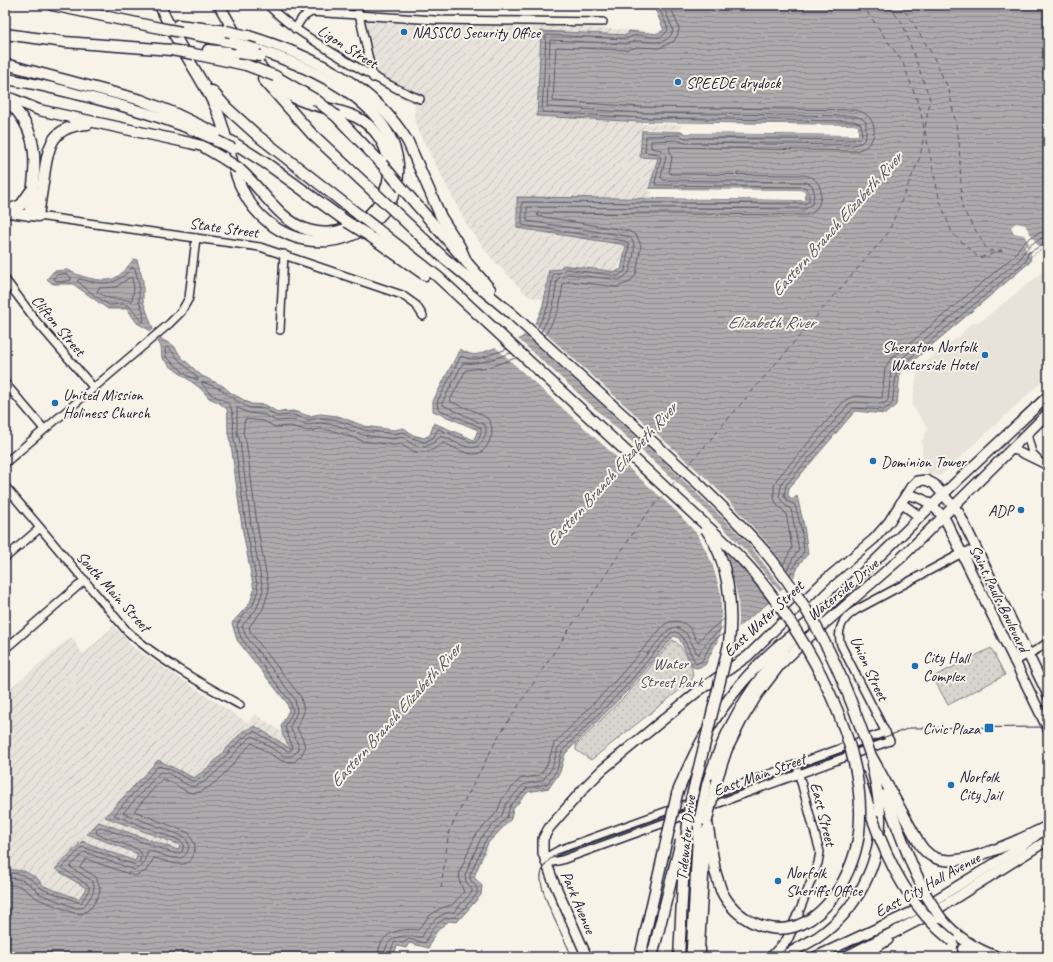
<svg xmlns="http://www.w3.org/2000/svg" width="1053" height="962" font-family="Caveat,sans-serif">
<defs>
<pattern id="industrial-furrows" width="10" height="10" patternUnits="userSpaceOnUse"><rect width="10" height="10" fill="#e7e3db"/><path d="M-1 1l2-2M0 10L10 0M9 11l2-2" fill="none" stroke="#c6c2bd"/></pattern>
<pattern id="grass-dots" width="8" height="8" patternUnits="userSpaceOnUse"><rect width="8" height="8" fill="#d8d5cf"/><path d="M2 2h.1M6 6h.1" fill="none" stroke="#b9b7b3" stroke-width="1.8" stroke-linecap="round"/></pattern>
<pattern id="water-rules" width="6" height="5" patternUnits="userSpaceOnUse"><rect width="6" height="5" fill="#aeabad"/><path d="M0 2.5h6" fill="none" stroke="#8d8b8e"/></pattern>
</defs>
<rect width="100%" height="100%" fill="#f7f3e8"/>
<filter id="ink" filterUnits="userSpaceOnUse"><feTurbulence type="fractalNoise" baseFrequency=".025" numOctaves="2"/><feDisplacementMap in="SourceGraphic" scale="8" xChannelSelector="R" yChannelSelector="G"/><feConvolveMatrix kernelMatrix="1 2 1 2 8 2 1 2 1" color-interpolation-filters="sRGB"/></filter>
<g filter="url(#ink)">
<path fill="#e7e3db" d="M1048 268V376L940 476 930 473 925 469 922 458V440L928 428 912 405 918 369 942 348 959 337 971 323 981 321Z"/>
<g fill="url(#industrial-furrows)">
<path d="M452 19 695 34 697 105 687 126 683 124 613 280 545 299 529 297 492 259 467 225 419 133 414 120 415 104 382 88 364 20 453 26Z"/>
<path d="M114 626 134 648 248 723 255 714 304 747 225 835 5 957V693L71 637 83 654Z"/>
</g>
<g fill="url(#grass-dots)" stroke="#7d7c85">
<path d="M673 640C682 644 698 672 691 681L591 760 576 750V745L628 693Z"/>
<path d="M991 648 1005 675 948 705 933 677Z"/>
</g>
<g fill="url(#water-rules)" stroke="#76747f">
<path d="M608 5H1048V245L1031 256 1030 262 900 372 897 405 886 414 855 411 789 488 788 495 792 500 797 496 804 526 808 554 800 563 793 578 767 604 715 645 705 665 697 668 693 667 679 638 674 636 629 689 565 754 560 772 549 788 528 792 513 809 511 819 488 843 474 877 482 886 481 895 457 922 449 921C438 929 432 935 429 948L409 943 406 948 397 946 393 957H5V869L24 871 37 878 44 886 79 899 86 888 55 869 82 841 135 861 138 854 87 834 99 822 178 850 180 845 105 817 158 760 194 778 210 766 243 731 255 726 291 749 283 736 281 726 289 710 287 703 237 640 232 623 250 603 254 590 242 527 231 444C226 433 229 421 227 409L218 402 209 398 200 388 170 366 162 358 161 347 158 341 161 339 174 346 182 358 202 376 223 386 231 393 251 404 266 405 277 412 293 411 309 416 320 414 338 416 364 426 394 430 404 428 413 435 424 438 430 435 434 423 474 440 478 430 433 411V401L460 349C476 359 479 353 495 348 501 346 510 345 515 342 543 326 545 298 549 270L559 269 563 265 617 272 618 270H621L626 245 517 228V197L805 200V191L798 190 649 189 658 158 640 157 642 130 684 131V133L858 135V126L853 125 642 122 537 116 541 31 628 35 629 31 656 34 664 30 654 7Z"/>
<path d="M134 259 137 260 143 281V301L153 329 151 331 137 323 127 309H108L73 284H53L47 279 54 271 68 270C78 276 100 283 113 279 122 275 128 266 134 259Z"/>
</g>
<g fill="#f7f3e8">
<path d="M642 122 853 125 858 126V135L684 133 683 131 641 130V129H684L686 132 853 134 856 133V128L642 124Z"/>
<path d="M649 189 798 190 805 191V200L649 198V196L798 199 803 198V193L649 191Z"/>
<path d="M1016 223 1025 225 1038 246 1045 247 1031 256V251L1025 250V246L1031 247 1024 235 1014 233 1011 227Z"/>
<path d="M534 323 708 480 733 505 767 543 795 579 784 590 750 546 730 525 659 457 523 333Z"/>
<path d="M517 338 695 499 748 553 781 593 772 602 729 552 727 553 738 598 739 621 738 630 725 640 726 595 717 560 702 535 712 551 720 573 726 606 723 638 722 642 717 646 721 627V594L712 563 698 535 676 511 494 346Z"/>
</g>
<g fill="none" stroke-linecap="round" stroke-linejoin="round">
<g stroke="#5a5969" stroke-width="1">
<path d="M132 268 135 269 139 283V302L143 311 144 320 143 322 129 306 123 304 109 305 95 296 77 281 79 279C104 284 113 288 132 268Z"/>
<path d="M66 274 71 277V280L60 282 53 279 56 275Z"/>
<path d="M129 278H132L134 288 132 301C117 297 111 303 97 291L99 288 116 287Z"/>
<path d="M537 329 548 306 553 274 560 273 566 269 618 276 625 271 629 245 625 241 522 225V202L805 204 809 201V192L805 187 656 185 655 182 661 158 658 154 645 152 646 136 679 135 685 138 853 140 859 139 862 136 861 124 854 121 642 118 542 112 546 35 627 39C629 38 631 36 633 36 643 32 662 45 668 29L658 5"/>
<path d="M541 332 553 308 557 279 568 274 620 280 629 273C632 262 640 241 627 236L527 221V207L806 209 813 203 814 191 812 185 806 182 663 180 661 177 666 156 661 150 651 148V141L677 140 685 143 853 145 861 143 866 138V122L861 118 854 116 642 113 547 107 550 40 627 44C631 43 633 41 636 41 649 40 668 48 673 30L663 5"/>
<path d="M545 336 559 309 563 284 569 281 617 287 630 282 636 274 641 246 637 236 629 231 538 216 537 213 808 215C822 210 826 187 813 178 809 175 803 175 798 175L671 174 669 172 672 158 669 147 854 151C880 148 881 115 856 110L642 107 553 101 556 47 627 50 637 47 659 48 674 41 678 34 679 28 670 5"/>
<path d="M168 347 180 361 198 378V380L188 376 166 357 165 349Z"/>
<path d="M783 565 792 548 786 513 777 505 774 498V486L777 479 845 400 855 396 882 398 885 368 890 360 1015 255C1020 243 1035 232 1048 231"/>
<path d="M787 570 793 558 799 550 791 509 785 505 779 497 782 482 849 404 855 402 884 404 888 400 891 371 894 365 1021 258C1024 248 1037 238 1048 237"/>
<path d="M790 575 797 561 804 552 801 527 795 505 789 502 784 496 786 485 853 408 884 410 892 404 897 369 1026 261 1028 253 1048 242"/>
<path d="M5 872 23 875 34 881 42 889 81 903 89 890V886L62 868 82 847 135 865 139 863 142 855 139 850 97 834 96 831 100 827 176 854 182 852 184 845 181 841 114 815 158 766 169 769 192 781C207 783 236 738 254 731L287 751H290L293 748 285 727 293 711 290 701 241 638 237 625 245 613 253 605 258 590 246 526 235 443C231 432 236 420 231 408 228 400 217 398 211 394 207 391 205 387 202 384V382L221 389 229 396 249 408 266 409 276 416 293 415 309 420 320 418 337 420 364 430 394 434 404 432 412 438 424 442 433 438 438 429 474 443C479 441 483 432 480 427L438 409 437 402 461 356 469 359H478L507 349"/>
<path d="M5 877 22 880 31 885 40 894 76 908H82L86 904 93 893 94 885 91 880 70 867 84 852 135 870 143 865 148 850C162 853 186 870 189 845L185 837 123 813 160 772C171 772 180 782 190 786 204 791 238 748 248 739L253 736 284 756H292L298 751V744L290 727 297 712 295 699 246 636 242 626 257 608 263 590 251 525 240 442 237 433V408L249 413 265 415 276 421 292 420 308 425 320 423 336 425 363 435 393 439 403 437C418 451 428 449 441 436 453 440 476 457 483 440 486 434 487 431 485 425L443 405 442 403 463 363C481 365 494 358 511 353"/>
<path d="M5 884 20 886 38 899 74 913 82 914 91 908 99 895 100 888 96 877 80 867 86 859 135 876 146 871 154 858C171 862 194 875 195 845L189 833 134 811 162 779C173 780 182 792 193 793 212 794 239 755 252 743L282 761 294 762 301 756 305 748 303 740 297 728 304 712 301 697 251 633 249 627 263 609 269 590 257 524 246 441 243 433 245 419 264 421 275 427 291 426 308 431 320 429 334 431 363 441 393 445 401 444C416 456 430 454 443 443 464 451 481 466 491 437 493 431 492 424 488 419 479 411 462 407 451 402L450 400 466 370 489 367 516 358"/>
<path d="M378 957C379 932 398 928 418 930L429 916 441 908 452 905 464 892 459 880 460 871 475 836 497 812 502 799 520 779 540 775 547 765 554 744 617 679 664 625C673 618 686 621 692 631 694 635 695 639 698 642L706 633 724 619"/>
<path d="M384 957C386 932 404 936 422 937 428 924 440 912 454 912L472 892V889L466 882 465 875 481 838 502 815 506 804 523 785 543 780 552 768 558 748 622 683 668 630 676 627 686 633 698 655 709 639 724 627"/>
<path d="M389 957 393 945 395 942 403 943 409 939 425 943C432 928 439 917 456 917L477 894V888L470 879V875L485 841 507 817 510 806 527 788 547 784 557 770 562 751 626 686 671 633 676 632 682 636 696 664 702 661 712 642 724 633"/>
</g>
<g stroke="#535263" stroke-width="1" stroke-dasharray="5 4" stroke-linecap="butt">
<path d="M861 5 865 9 903 63 920 108 924 128"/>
<path d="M898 5 908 15 932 54 949 90 959 140 962 208 988 251 1002 250"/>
<path d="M925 131 939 198 952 233 979 258 1005 250"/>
<path d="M686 468 888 233 920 157 930 99 902 22 887 5"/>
<path d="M671 486 680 475"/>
<path d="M441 888 449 831 499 735 644 517 665 493"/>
</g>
<g stroke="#22223b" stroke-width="10">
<g id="minor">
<path d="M268 5C286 24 308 37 330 51 360 69 388 86 420 99"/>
<path d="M357 5 373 78"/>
<path d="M295 29 302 18 311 12 435 20 603 22"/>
<path d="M38 216 260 247 402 295 416 305 423 316"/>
<path d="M5 279 37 322 93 387"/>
<path d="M280 330 284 254"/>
<path d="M5 383 44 429"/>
<path d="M1027 434 1032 453 1037 458"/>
<path d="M1010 450 1017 451 1048 466"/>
<path d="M5 463 169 324 181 312 189 298 196 238"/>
<path d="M5 486 127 631C160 661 201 683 240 705"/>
<path d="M5 558 40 528"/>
<path d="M5 649 85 580"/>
<path d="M1014 662 1038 649 1048 642"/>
<path d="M798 771 820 852 818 863 798 915"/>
<path d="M545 858 559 850 886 732"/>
<path d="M547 863 562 860 890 741 841 645C836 630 843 618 856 610L962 553"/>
</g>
</g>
<g stroke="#22223b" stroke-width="12">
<g id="major">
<path d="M5 212 35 216"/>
<path d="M906 495C922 495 937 508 946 521L1048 729"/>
<path d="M901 503 920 517"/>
<path d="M962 553 970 552 980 563"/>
<path d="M815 619 956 482 1048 396"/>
<path d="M717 780 727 750 741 722 758 694 780 665 808 638 901 558 1048 413"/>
<path d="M707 783C725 726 754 677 798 635"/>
<path d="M930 914 1048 840"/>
<path d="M699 956 706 831"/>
<path d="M587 957 552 878 543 853V839L549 828 586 786 602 770 697 692 748 656 824 581 874 539 889 522 911 487 917 481 926 480 934 484 959 513 1048 695"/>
<path d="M691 957 698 825"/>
<path d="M771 957 787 940 798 915"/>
<path d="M815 957 925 906 1018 849 1042 831"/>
<path d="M861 957 888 940"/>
</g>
</g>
<g stroke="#22223b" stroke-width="13">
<g id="highway">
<path d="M52 5 160 28"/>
<path d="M160 5C174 41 198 71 215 106 233 143 228 183 261 216 333 285 444 200 378 119 351 85 295 62 255 49"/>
<path d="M219 5 238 38"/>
<path d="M178 25 226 31"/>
<path d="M181 32 232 42"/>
<path d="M5 34 65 42 171 50"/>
<path d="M248 36C310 55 373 84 408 142L441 217 460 247 467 263"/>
<path d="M208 50 238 53"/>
<path d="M194 54 246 65"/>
<path d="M5 64 141 100 174 113 216 133"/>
<path d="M275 76 316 100"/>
<path d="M5 79C29 82 53 88 76 94 123 105 168 118 212 138"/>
<path d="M263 79 311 133 376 194"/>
<path d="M212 91 228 109 258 136 359 215"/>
<path d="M5 96 39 110 190 143 202 146 224 159"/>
<path d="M5 99C44 132 35 170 29 215"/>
<path d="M336 116 382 164"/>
<path d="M231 141 270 166 347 222"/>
<path d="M238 168C261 187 278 220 308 230 362 246 411 185 379 137 358 105 321 113 291 96 273 85 261 66 247 50"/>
<path d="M402 188 490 289"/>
<path d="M393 210 444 258 512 314 701 486"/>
<path d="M5 211 21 205 30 192"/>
<path d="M38 216C40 203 42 189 44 176 48 145 52 126 88 124"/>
<path d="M377 229 438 277 698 518"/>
<path d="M368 235 425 275"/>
<path d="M870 754 919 843C925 853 933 859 944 860 970 864 1024 838 1048 826"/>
<path d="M859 776 872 817"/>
<path d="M677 794C698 739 731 688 775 649 789 636 805 626 819 615"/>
<path d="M885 795 912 865 926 895"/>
<path d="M707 822 715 871 721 890"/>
<path d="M940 917C956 937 974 949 998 957"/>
<path d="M963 949 978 957"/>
<path d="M700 957V949"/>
<path d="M784 957C795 949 807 944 818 937 856 911 880 865 880 820 880 801 876 783 872 765"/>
<path d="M846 957 924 917"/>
</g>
</g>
<use href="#minor" stroke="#f7f3e8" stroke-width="7"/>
<use href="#major" stroke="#f7f3e8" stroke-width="9"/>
<use href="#highway" stroke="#f7f3e8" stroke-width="10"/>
<path stroke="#22223b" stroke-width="1" d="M572 957C565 939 539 893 541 876 542 866 549 859 557 854L910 728 1048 727"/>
<g stroke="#22223b" stroke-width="12" stroke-linecap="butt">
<g id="major-bridge">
<path d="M707 822 717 780"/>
<path d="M698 825 707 783"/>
</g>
</g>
<g stroke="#22223b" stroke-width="13" stroke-linecap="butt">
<g id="highway-bridge">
<path d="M160 28 181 32"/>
<path d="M226 31 248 36"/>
<path d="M232 42 255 49"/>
<path d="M171 50 194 54"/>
<path d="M238 53 261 56"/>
<path d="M246 65 275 76"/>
<path d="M316 100 336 116"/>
<path d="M217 141 233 149"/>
<path d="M224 159 238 168"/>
<path d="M382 164 402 188"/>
<path d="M376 194 393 210"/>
<path d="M359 215 377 229"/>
<path d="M347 222 368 235"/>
<path d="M701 486C725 510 750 533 771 559 820 621 845 680 870 754"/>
<path d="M698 518C716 534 734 550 750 568 806 635 869 743 859 833 853 881 812 949 754 923 739 916 728 905 721 890"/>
<path d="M872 817C889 865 911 908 952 941"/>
<path d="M926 895 940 917"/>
<path d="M640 957 677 794"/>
<path d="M652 957 681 841"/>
<path d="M679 957 684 862 690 804 729 644C733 606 729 561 706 529"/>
</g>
</g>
<use href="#major-bridge" stroke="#f7f3e8" stroke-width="9"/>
<use href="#highway-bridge" stroke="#f7f3e8" stroke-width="10"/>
</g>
</g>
<g fill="#1f6fb2" stroke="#f7f3e8" stroke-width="1.5">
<circle cx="404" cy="32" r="4"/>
<circle cx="678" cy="82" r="4"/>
<circle cx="985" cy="355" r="4"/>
<circle cx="55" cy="403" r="4"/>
<circle cx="873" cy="461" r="4"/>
<circle cx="1021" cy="510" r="4"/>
<circle cx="915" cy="666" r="4"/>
<rect x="984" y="723" width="10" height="10" rx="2"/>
<circle cx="951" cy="785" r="4"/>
<circle cx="778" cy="881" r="4"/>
</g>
<g text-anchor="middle" stroke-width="4" stroke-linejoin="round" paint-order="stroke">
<g font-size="16" fill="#22223b" stroke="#f7f3e8" text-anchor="start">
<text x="412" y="38">NASSCO Security Office</text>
<text x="686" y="88">SPEEDE drydock</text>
<text x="977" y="352" text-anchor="end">Sheraton Norfolk<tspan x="977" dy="18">Waterside Hotel</tspan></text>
<text x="63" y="400">United Mission<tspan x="63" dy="18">Holiness Church</tspan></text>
<text x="881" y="467">Dominion Tower</text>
<text x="1013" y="516" text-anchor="end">ADP</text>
<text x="923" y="663">City Hall<tspan x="923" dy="18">Complex</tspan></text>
<text x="980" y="734" text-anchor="end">Civic Plaza</text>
<text x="959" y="782">Norfolk<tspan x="959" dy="18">City Jail</tspan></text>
<text x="786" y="878">Norfolk<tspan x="786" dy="18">Sheriffs Office</tspan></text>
</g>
<g font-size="16" fill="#22223b" stroke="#f7f3e8">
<text transform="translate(348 46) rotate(32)" y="6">Ligon Street</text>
<text transform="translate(224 227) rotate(8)" y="6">State Street</text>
<text transform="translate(59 325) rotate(50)" y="6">Clifton Street</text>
<text transform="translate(842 589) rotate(-40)" y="6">Waterside Drive</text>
<text transform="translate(114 591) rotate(48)" y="6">South Main Street</text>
<text transform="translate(1000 598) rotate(64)" y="6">Saint Pauls Boulevard</text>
<text transform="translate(763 618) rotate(-43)" y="6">East Water Street</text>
<text transform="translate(870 668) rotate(65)" y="6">Union Street</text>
<text transform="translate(759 774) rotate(-20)" y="6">East Main Street</text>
<text transform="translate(824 814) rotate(76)" y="6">East Street</text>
<text transform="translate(685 838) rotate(-84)" y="6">Tidewater Drive</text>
<text transform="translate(927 884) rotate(-29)" y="6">East City Hall Avenue</text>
<text transform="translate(579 902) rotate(67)" y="6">Park Avenue</text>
</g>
<g font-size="16" fill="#504f60" stroke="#f7f3e8">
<text x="671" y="669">Water<tspan x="671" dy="18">Street Park</tspan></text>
</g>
<g font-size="17" font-style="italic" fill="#535263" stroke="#f7f3e8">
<text transform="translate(836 224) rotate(-48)" y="6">Eastern Branch Elizabeth River</text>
<text x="771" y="328">Elizabeth River</text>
<text transform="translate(611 474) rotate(-48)" y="6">Eastern Branch Elizabeth River</text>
<text transform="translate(395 715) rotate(-48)" y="6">Eastern Branch Elizabeth River</text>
</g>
</g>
<rect width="1053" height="962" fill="none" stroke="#f7f3e8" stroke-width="20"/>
<rect x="10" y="10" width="1033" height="942" fill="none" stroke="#22223b" stroke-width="1.5" filter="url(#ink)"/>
</svg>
